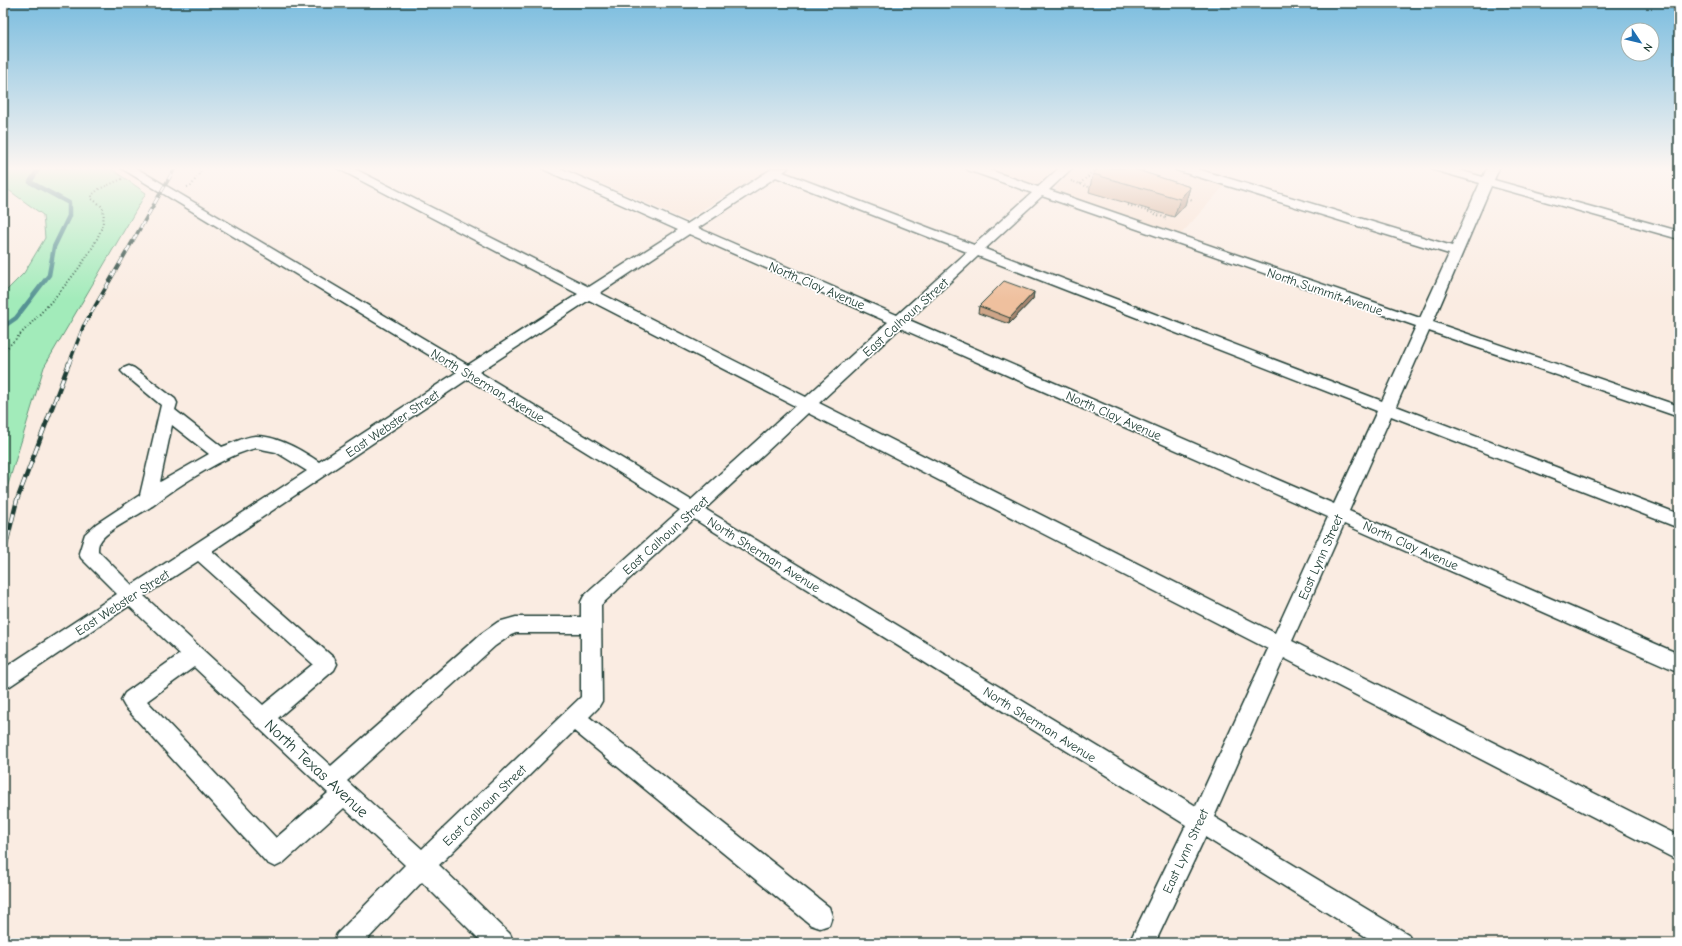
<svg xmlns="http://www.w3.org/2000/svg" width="1682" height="946" font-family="'Comic Neue',sans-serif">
<rect width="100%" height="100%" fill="#faece2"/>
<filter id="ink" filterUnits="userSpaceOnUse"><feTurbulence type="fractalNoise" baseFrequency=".025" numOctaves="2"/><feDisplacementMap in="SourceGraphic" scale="8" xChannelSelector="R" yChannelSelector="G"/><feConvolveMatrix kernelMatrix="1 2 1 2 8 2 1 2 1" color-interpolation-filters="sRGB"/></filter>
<g filter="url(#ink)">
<g fill="#f7dfce">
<path d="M566 168H771L685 220Z"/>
<path d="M960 168H1056L1030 192Z"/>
<path d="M1076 168H1187L1225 185 1181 234 1057 192 1056 188 1058 185Z"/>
</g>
<path fill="#a2ebba" stroke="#609477" d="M6 168H110L146 193 44 367 3 501V294L24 273 45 238 43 215 3 186V169Z"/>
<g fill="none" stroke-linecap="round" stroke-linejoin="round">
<path stroke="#559293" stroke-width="4.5" d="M3 327 16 318 49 275 54 247 69 216V203L30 182 39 168"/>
<g stroke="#1f3d34" stroke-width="3">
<path id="minor" d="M121 168H136L468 365 578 294 337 168H353L589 287 678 230 545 170 543 168H560L687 224 773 168H788L783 172 974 245 1032 193 968 170 966 168H984L1038 187 1059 168H1072L1049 190 1420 318 1449 254 1176 170 1174 168H1194L1452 246 1480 183 1434 170 1432 168H1452L1483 177 1487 168H1499L1494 180 1679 231V239L1491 186 1433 322 1679 406V417L1429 331 1396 406 1679 514V528L1391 416 1349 511 1679 654V672L1344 524 1292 641 1679 836V861L1284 658 1214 817 1408 934 1412 943H1376L1205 837 1155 943H1129L1186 825 694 519 601 605 602 701 598 708 589 717 829 907 832 916 829 925 820 928 811 925 574 731 439 865 510 934 514 943H483L422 882 364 943H333L337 934 405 865 344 808 283 863 275 867 267 863 125 707 121 700 125 693 180 654 129 606 10 686 3 689V669L117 594 81 558 79 553 85 534 96 524 140 495 161 405 124 374 121 371 124 368 129 366 134 368 175 399 177 403 175 410 222 447C233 443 244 437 255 436 276 435 303 451 319 462L457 372ZM776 177 967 252 897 315 698 228ZM1042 196 1416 326 1382 401 985 249ZM689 234 888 322 806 397 600 293ZM978 256 1377 411 1334 504 909 320ZM589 300 795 406 691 500 479 372ZM900 328 1328 517 1275 633 819 403ZM468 379 680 510 584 596 581 602V617H516L498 622 481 634 331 766 278 718 334 670 337 664 334 658 212 551ZM808 413 1268 649 1196 806 705 509ZM172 425 209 454 160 482ZM256 448 276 452 307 471 132 585 98 551C98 548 98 544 100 542 106 530 143 513 155 504 177 486 228 454 256 448ZM198 561 313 664 263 705 144 596ZM516 633H581V697L422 849 347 781 495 646 511 635ZM194 667 328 793 276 838 147 701Z"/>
</g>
<g stroke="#1f3d34" stroke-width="2" stroke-dasharray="1 2.5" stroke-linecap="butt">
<path d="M1088 177 1094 179"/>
<path d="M1071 181 1092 188"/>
<path d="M1080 184 1096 168"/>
<path d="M187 187 191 186 203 168"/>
<path d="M1184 197 1193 200"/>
<path d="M1128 205 1147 211"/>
<path d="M1151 207 1147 211 1166 218 1165 220"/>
<path d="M3 352C28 326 112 246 103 209 102 205 96 202 92 199V195L99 189 122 179"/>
</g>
<use href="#minor" fill="#fff" fill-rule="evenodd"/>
<g stroke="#1f3d34" stroke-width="3.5">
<path id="rail-far1" d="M69 364 83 327 175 168"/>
</g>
<g stroke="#1f3d34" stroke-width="4.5">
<path id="rail" d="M3 557 17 500 69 363"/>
</g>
<use href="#rail-far1" stroke="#fff" stroke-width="2.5" stroke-dasharray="7" stroke-linecap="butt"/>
<use href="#rail" stroke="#fff" stroke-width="3" stroke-dasharray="9" stroke-linecap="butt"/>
</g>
<g fill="#cea588" stroke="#1f3d34">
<path d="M1098 168H1147L1143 172 1190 187 1185 205 1174 217 1089 192 1093 174Z"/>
<path d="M1034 292 1033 299 1009 324 978 313 979 306Z"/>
</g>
<g fill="#a7866f" stroke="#1f3d34">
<path d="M1134 168H1147L1131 185Z"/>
<path d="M1190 187 1185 205 1174 217 1180 199Z"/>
<path d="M1034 292 1033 299 1009 324 1010 318Z"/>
</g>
<g fill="#efc09e" stroke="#1f3d34">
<path d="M1098 168H1134V169L1190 187 1180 199 1093 174Z"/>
<path d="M1004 281 1034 292 1010 318 979 306Z"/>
</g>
</g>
<linearGradient id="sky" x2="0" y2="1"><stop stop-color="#7bbddf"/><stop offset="0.56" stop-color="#fdf6f2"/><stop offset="1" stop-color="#fdf6f2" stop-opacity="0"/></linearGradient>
<rect width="1682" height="301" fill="url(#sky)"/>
<g text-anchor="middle" stroke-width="3.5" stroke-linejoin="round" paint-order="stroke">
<g font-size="13" fill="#1f3d34" stroke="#fff">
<text transform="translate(817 285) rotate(23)" y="5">North Clay Avenue</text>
<text transform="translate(1325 291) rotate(19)" y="5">North Summit Avenue</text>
<text transform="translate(905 317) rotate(-42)" y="5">East Calhoun Street</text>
<text transform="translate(488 385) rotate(31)" y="5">North Sherman Avenue</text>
<text transform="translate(1114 415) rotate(24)" y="5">North Clay Avenue</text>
<text transform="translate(392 423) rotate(-34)" y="5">East Webster Street</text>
<text transform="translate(665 535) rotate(-42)" y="5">East Calhoun Street</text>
<text transform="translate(1411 545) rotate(24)" y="5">North Clay Avenue</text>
<text transform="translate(764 554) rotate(32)" y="5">North Sherman Avenue</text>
<text transform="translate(1320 557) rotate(-66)" y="5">East Lynn Street</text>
<text transform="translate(122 602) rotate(-33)" y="5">East Webster Street</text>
<text transform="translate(1040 724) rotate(32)" y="5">North Sherman Avenue</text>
<text transform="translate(484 805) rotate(-44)" y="5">East Calhoun Street</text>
<text transform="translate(1185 851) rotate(-65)" y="5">East Lynn Street</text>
</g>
<g font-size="16" fill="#1f3d34" stroke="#fff">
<text transform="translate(317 768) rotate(43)" y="6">North Texas Avenue</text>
</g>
</g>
<rect width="1682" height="946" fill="none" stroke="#fff" stroke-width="16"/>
<rect x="8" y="8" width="1666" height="930" fill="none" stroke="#1f3d34" stroke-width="1.5" filter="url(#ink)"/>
<g transform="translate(1640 42) rotate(125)"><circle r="19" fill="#ffffff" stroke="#a5b1ae"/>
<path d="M0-3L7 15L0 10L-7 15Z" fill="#1f6fb2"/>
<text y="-6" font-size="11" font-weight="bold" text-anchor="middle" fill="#1f3d34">N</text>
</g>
</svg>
